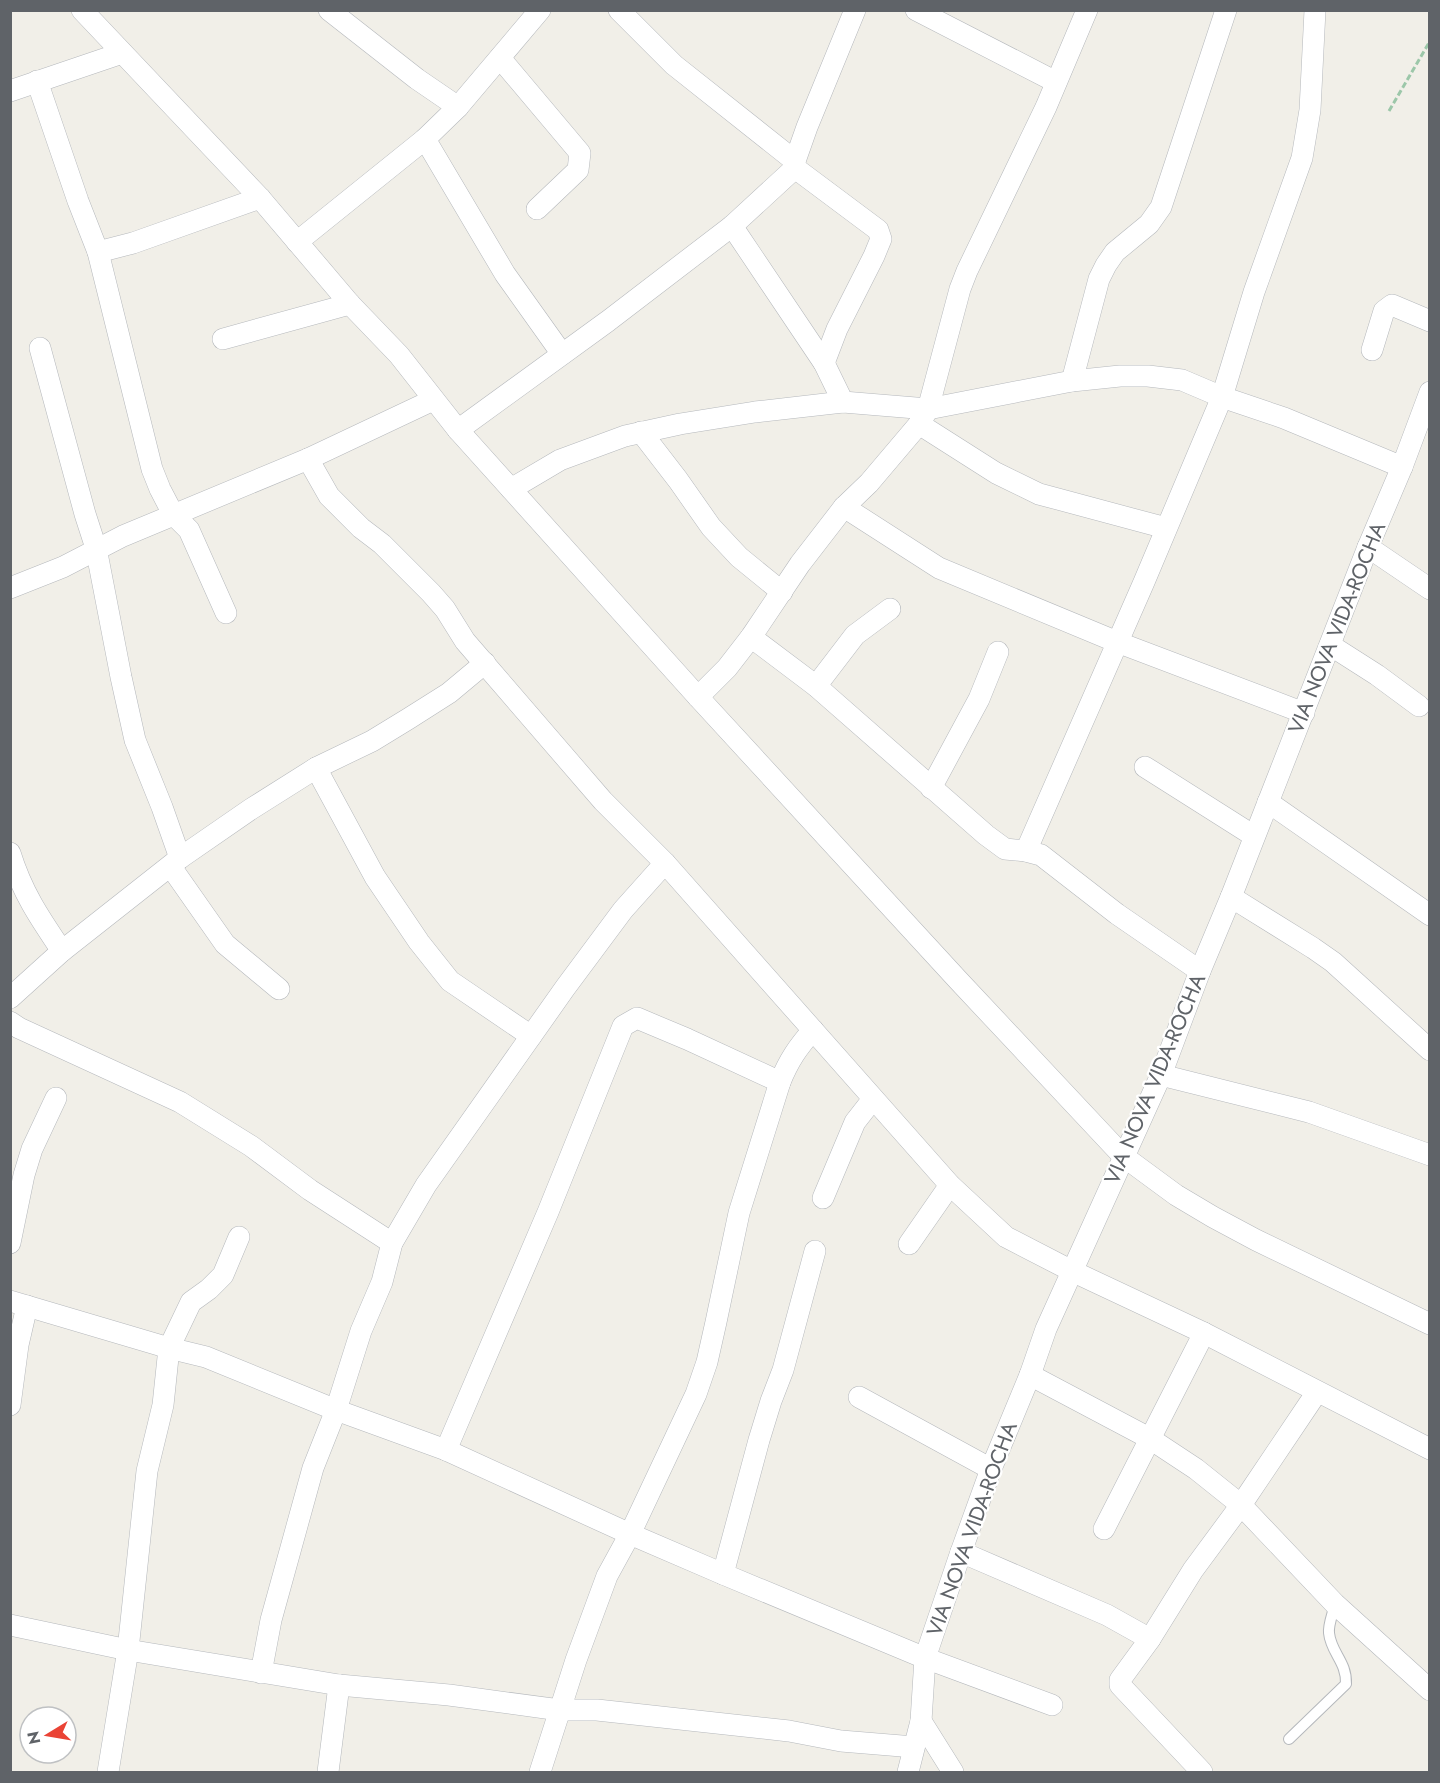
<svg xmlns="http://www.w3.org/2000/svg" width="1440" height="1783" font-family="Jost,sans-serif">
<rect width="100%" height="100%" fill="#f1efe8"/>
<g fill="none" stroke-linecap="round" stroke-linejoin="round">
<g stroke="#b5b8bc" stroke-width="12">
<path id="service" d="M1289 1739 1346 1684C1347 1662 1331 1653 1329 1633 1328 1625 1333 1613 1335 1604"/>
</g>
<g stroke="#b5b8bc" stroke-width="22">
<g id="minor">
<path d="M82 10 260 198 350 304 399 355 458 430 698 697 958 980 1123 1156 1176 1195 1213 1217 1256 1240 1430 1324"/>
<path d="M329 10 417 79 458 107"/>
<path d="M619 10 674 65 795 161"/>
<path d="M916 10 1056 82"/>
<path d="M500 58 580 153 578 170 537 209"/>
<path d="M37 81 78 201 98 252 152 469 160 489 173 514 189 530 226 613"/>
<path d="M10 91 122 53"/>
<path d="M425 139 505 274 562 354"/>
<path d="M795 168 878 230 881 239 874 256 837 329 824 363"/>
<path d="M732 226 824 363 843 402"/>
<path d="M297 242 425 139 458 107 540 10"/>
<path d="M98 252 133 243 260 198"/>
<path d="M223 339 350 304"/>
<path d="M40 348 85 514 96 548 121 677 135 740 162 807 180 858"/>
<path d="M1372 350 1384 311 1392 305 1430 321"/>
<path d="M1072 381 1099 279 1106 265 1115 252 1149 224 1161 207 1226 10"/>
<path d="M919 424 996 473 1039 494 1166 528"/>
<path d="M458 430 608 321 732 226 795 168V161L807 127 855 10"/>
<path d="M641 432 678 480 711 527 739 557 782 592"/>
<path d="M308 459 329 496 361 528 382 544 431 593 445 609 465 641 603 801 665 863 950 1185 1006 1237 1072 1271 1204 1333 1430 1449"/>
<path d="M511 489 560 460 625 436 680 424 755 412 843 402 928 409 1072 381 1120 376H1148L1182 380 1222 397 1284 418 1402 467"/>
<path d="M844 507 939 568 1117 642 1304 713"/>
<path d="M1368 547 1430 589"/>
<path d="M10 588 63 567 123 536 308 459 433 400"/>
<path d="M751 637 816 686 986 835 1005 849 1026 851 1041 855 1117 914 1200 971"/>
<path d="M1330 645 1377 675 1419 706"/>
<path d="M816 686 855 635 890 609"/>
<path d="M698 697 727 668 751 637 800 564 844 507 869 483 919 424 928 409 960 289 967 271 1046 107 1087 10"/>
<path d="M1145 767 1254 836"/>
<path d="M316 768 375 877 419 942 450 981 531 1036"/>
<path d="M931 788 979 699 998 652"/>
<path d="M1268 802 1430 915"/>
<path d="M1026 851 1144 582 1222 397 1254 292 1302 158 1310 110 1315 10"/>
<path d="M10 853C22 892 39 917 62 951"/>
<path d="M171 867 225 944 279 989"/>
<path d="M1231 897 1313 948 1333 962 1430 1050"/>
<path d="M10 998 62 951 180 858 251 809 316 768 372 741 408 719 449 693 485 663"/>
<path d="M10 1022 19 1028 180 1102 251 1146 310 1190 392 1243"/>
<path d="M1161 1075 1309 1112 1430 1155"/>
<path d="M823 1198 855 1122 873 1099"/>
<path d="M10 1243 24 1175 32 1149 56 1098"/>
<path d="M909 1244 950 1185"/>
<path d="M10 1301 169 1348 206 1357 336 1410 446 1450 630 1534 723 1574 925 1658 1052 1705"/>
<path d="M1030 1375 1149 1438 1196 1469 1241 1505 1335 1604 1430 1690"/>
<path d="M859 1397 991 1469"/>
<path d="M10 1405 18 1345 27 1306"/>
<path d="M446 1450 548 1212 623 1026 637 1018 687 1039 780 1082"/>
<path d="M1104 1529 1204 1333"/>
<path d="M961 1552 1107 1615 1150 1639"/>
<path d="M723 1574 759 1440 771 1401 783 1370 815 1251"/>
<path d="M10 1625 128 1650 339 1685 449 1695 560 1710H597L789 1731 841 1741 914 1747"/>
<path d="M261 1673 271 1620 313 1468 336 1410 361 1331 382 1282 392 1243 426 1185 565 988 623 910 665 863"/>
<path d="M921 1721 953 1772"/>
<path d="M108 1772 128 1650 147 1471 163 1405 169 1348 191 1302 209 1289 223 1275 239 1237"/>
<path d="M328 1772 339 1685"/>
<path d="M540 1772 576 1660 607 1576 630 1534 696 1394 707 1362 716 1322 739 1213 780 1082C789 1060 798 1047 813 1030"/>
<path d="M908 1772 921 1721 925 1658 961 1552 991 1469 1030 1375 1046 1329 1161 1075 1200 971 1231 897 1368 547 1402 467 1430 392"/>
<path d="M1202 1772 1120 1685V1680L1150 1639 1193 1570 1241 1505 1317 1392"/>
</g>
</g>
<path stroke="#9cc7a9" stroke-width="3" stroke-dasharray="6 3" stroke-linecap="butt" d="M1389 111 1430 41"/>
<use href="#service" stroke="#fff" stroke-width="10"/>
<use href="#minor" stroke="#fff" stroke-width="21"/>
</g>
<g text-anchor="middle" stroke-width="4.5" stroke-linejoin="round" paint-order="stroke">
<g font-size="21" fill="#5f6368" stroke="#fff">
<text transform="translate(1337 628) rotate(-68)" y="7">VIA NOVA VIDA-ROCHA</text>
<text transform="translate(1155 1079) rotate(-67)" y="7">VIA NOVA VIDA-ROCHA</text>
<text transform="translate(972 1529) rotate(-70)" y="7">VIA NOVA VIDA-ROCHA</text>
</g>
</g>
<rect width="1440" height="1783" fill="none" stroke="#5f6368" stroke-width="24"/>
<g transform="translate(48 1735) rotate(259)"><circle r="28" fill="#ffffff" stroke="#bfc1c3" stroke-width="1.5"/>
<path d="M0-4.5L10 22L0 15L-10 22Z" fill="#ea4335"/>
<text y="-9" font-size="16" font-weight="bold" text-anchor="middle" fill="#5f6368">N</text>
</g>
</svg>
